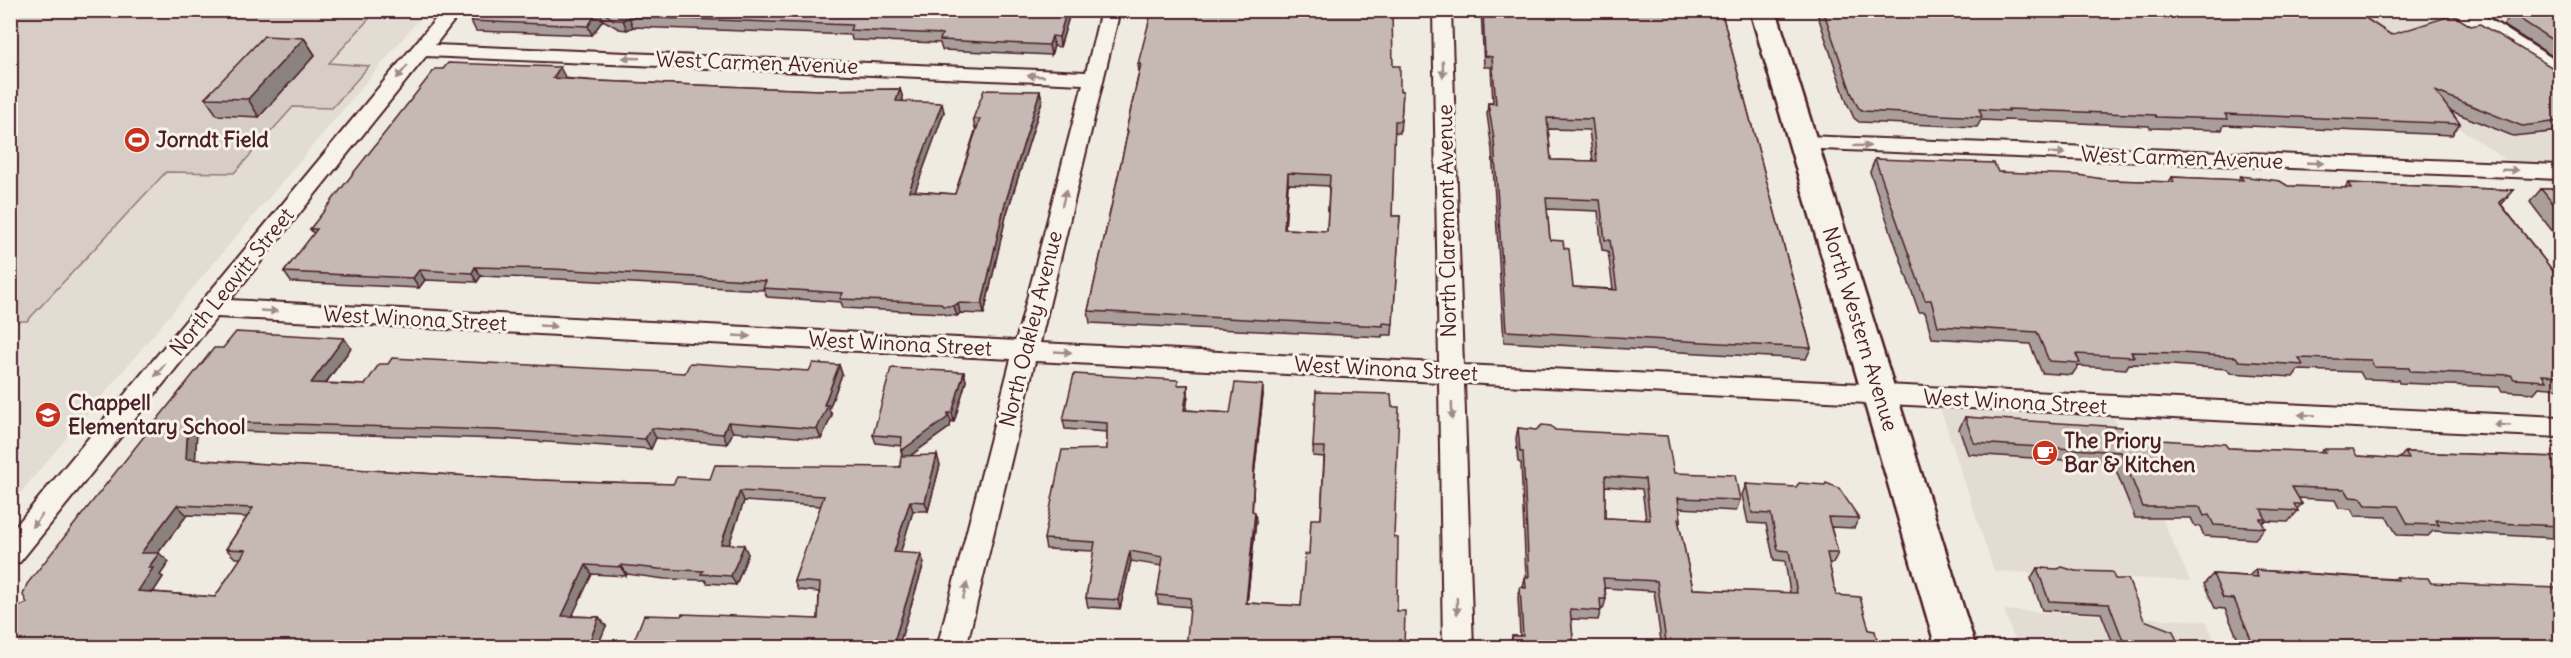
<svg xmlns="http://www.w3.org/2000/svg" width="2571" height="658" font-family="Delius,sans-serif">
<rect width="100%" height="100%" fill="#f0ebe0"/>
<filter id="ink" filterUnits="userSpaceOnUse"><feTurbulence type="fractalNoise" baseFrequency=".0167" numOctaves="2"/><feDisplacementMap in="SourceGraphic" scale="12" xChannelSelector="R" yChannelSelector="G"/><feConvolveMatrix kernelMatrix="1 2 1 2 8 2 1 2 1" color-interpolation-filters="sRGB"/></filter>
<g filter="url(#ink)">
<g fill="#e3dcd2">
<path d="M11 11H426L11 504Z"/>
<path d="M2265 11H2427L2560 92V196L2543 175 2527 174 2356 58Z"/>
<path d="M1938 402 2107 411 2123 431 2190 581 1994 571Z"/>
<path d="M2004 610 2206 621 2217 647H2017Z"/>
</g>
<path fill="#d8cdc6" stroke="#917678" stroke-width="1.5" d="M11 11H376L329 63 369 66 332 108 293 107 234 173 166 172 27 321H11Z"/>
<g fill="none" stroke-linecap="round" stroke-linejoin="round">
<g stroke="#4a1f2b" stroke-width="4">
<g id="minor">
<path d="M443 10H462L435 45 1086 72 1101 10H1120L1040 343 1439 363 1433 10H1451L1463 365 2560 417V437L1464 383 1473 648H1443L1439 382 1035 361 966 648H937L1011 359 217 317 20 562 10 565V533ZM426 56 1083 84 1016 341 230 300Z"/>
<path d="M1804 136 2560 165V179L1797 148 1793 143 1797 138Z"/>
</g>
</g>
<g stroke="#4a1f2b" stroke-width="5">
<g id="secondary">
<path d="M1750 10H1776L1976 648H1936Z"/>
<path d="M2443 10H2475L2560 63V82L2550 80 2447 16Z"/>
</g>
</g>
<use href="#minor" fill="#f7f3e8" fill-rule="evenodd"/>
<use href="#secondary" fill="#f7f3e8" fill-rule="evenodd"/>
</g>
<g fill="#aa9e9a" stroke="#4a1f2b" stroke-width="1.5" fill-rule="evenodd">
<path d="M479 10H1071L1060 47 1054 46 1051 55 942 50 940 43 852 40 851 35 633 27 627 30 619 29 603 20 592 35 476 31 471 21Z"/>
<path d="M1481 10H1721L1811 348 1806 359 1504 342 1492 150 1487 114 1488 103H1493L1491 67H1484ZM1548 129 1589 130 1593 161 1551 160ZM1547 209 1598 211 1602 250 1608 251 1613 289 1573 287 1564 248 1550 240Z"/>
<path d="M1816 10H2353L2391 35 2471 26 2558 71 2560 72V131L2513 136 2451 111 2460 124 2452 135 2224 125 2222 130 2150 128 2149 126 2004 120 2003 121 1981 120 1977 127 1859 122 1854 118 1847 103Z"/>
<path d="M2560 10V61L2503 25 2512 14Z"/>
<path d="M304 38 315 55 259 117 217 115 205 98Z"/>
<path d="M1138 64 1393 66 1400 91H1403L1400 133 1394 132 1392 216H1400L1392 335H1382V337L1090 323 1088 311 1127 136 1126 131 1139 72ZM1288 184 1329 186 1327 231 1285 229Z"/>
<path d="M443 69 565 77 563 78 597 81 819 90 900 89 903 99 902 101 944 112 915 191 955 194 976 128H975L973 119 1040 91 1042 101 1006 216 984 314 960 313 957 316 946 315 943 313 843 308 841 302 767 297 764 290 558 279 481 276 477 282 425 280 419 288 291 282 284 272 314 234 310 229Z"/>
<path d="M1875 159 1998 172 2109 180 2169 182 2172 177 2238 180 2240 176 2288 186 2345 188 2348 183 2514 190 2501 204 2560 280V389L2539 387 2534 393 2502 391 2499 387 2399 383 2398 380 2364 379 2360 372 2298 370 2293 377 2230 373 2227 369 2172 365 2129 364 2126 369 2078 366 2072 375 2042 373 2030 344 1932 338 1925 312H1919L1870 172Z"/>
<path d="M2541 189H2560V241L2530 202Z"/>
<path d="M223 348H351L326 383 365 385 685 373 809 371 839 365 842 374 829 409 832 415 821 439 733 432 727 444 656 438 651 449 502 439 197 430 195 460 537 480 673 484 710 479 900 467 903 456 901 451 902 446 876 443 873 435 964 372 966 381 954 422 951 421 950 427 910 456 940 465 928 511H913L900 552 924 563 898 648 681 616 818 619 819 592 798 590 794 581 821 506 744 501 729 544 748 554 736 585 707 583 705 580 665 579 627 574 626 576 592 574 572 616 599 617 606 626 27 603ZM187 515 247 517 226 549 235 558H241L215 597 153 592 163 577 160 575 169 562 158 553Z"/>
<path d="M1179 385H1188V395L1186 410 1230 413 1263 395 1254 476 1252 511 1256 521 1247 603 1301 606 1309 554 1321 519 1324 457 1313 456 1316 392 1394 537 1397 611 1190 607 1158 604 1157 595 1162 566 1131 561 1120 609 1088 607 1086 598 1094 551 1046 549 1044 539 1107 449V432L1065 429 1063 420Z"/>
<path d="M1965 417 2127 438 2228 448 2319 452 2323 449 2357 456 2399 459 2405 452 2560 457V532L2554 538 2433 531 2428 536 2397 535 2387 517 2355 516 2351 509 2339 508 2335 500 2298 498 2302 504 2297 509 2298 511 2288 522 2264 521 2262 523 2265 528 2255 539 2204 536 2200 526H2195L2191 518H2135L2113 463 1968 454 1959 429Z"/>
<path d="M1518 428 1536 430H1555L1674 473 1740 500 1736 511 1679 508 1681 520 1679 524 1693 589 1790 593 1785 561 1774 560 1766 524 1748 523 1742 495 1746 484 1859 518 1854 528 1831 527 1838 553 1833 563H1829L1836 595 1869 630 1879 648H1662L1654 591 1605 588 1606 599 1603 609H1601L1598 620 1571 619 1574 648H1510L1512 636H1520L1518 597 1520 587H1523L1525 577H1526L1521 463 1518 462 1516 438ZM1605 486 1642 489 1646 520 1605 518Z"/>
<path d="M2037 568 2075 571 2115 579 2144 620 2180 648H2115L2101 613 2042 610 2031 578Z"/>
<path d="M2255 570 2393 579 2396 577 2431 583 2560 648H2242L2225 609 2215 608 2204 584 2213 574 2249 576Z"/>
</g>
<g fill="#8b817d" stroke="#4a1f2b" stroke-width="1.5">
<path d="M599 10 603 20 592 35 588 26Z"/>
<path d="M1067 10H1071L1060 47 1059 37Z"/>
<path d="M629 17 633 27 627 30 623 20Z"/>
<path d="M1052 36 1054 46 1051 55 1049 45Z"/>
<path d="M304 38 315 55 259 117 248 99Z"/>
<path d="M560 67 565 77 557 87 553 78Z"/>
<path d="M900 89 903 99 898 110 896 101Z"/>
<path d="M1040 91 1042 101 1006 216 984 314 982 304 1004 207Z"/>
<path d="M942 103 944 112 912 200 909 191Z"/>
<path d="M1288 173V184L1284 241V229Z"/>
<path d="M2514 190 2503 203 2489 214 2499 202Z"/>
<path d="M475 267 481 276 477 282 472 273Z"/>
<path d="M419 270 425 280 419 288 413 278Z"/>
<path d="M958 303 960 313 957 316 954 306Z"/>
<path d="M344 338 351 348 319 392 311 383Z"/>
<path d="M839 365 842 374 829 409 832 415 821 439 817 429 824 405Z"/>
<path d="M964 372 966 381 954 422 952 413Z"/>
<path d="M1188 385V395L1185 419 1184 410Z"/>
<path d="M1263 385V395L1254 476 1252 521 1254 467Z"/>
<path d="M948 413 951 421 950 427 904 460 901 451Z"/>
<path d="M188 421 197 430 195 469 186 459Z"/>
<path d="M728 422 733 432 727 444 723 434Z"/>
<path d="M651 428 656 438 651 449 645 439Z"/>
<path d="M937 455 940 465 928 511 925 502Z"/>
<path d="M740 491 744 501 726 553 721 544Z"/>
<path d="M910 501 913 511 898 561 894 552Z"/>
<path d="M177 505 187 515 151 562 141 553Z"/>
<path d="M1255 512 1256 521 1246 612V603Z"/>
<path d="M744 545 748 554 736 585 731 576Z"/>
<path d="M1130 551 1131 561 1120 609 1118 600Z"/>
<path d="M159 553 169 562 160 575 163 577 148 600 138 591 148 568Z"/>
<path d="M921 554 924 563 898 648H892Z"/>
<path d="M586 565 592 574 568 625 562 616Z"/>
<path d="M621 565 627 574 626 576 621 567Z"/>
<path d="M599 617 606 626 597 648H587Z"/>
</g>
<g fill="#c6b8b3" stroke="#4a1f2b" stroke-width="1.5" fill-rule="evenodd">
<path d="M479 10H599L588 26 471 21Z"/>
<path d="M600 10H1067L1059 37 1052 36 1049 45 940 40 942 34 850 30 852 25 629 17 623 20H614Z"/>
<path d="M1152 10H1392L1393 66H1400V91H1403L1401 121H1395L1392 216H1400L1393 324 1383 323V326L1088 311 1128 131H1126L1141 64H1138ZM1288 173 1330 175 1327 231 1284 229Z"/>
<path d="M1483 10H1721L1811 348 1506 331 1494 139 1488 103 1496 104 1492 57 1485 56ZM1547 118 1592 119 1597 161 1551 160ZM1546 198 1600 200 1605 240H1610L1617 290 1573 287 1569 249 1564 248 1563 241 1550 240Z"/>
<path d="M1823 10H2353L2391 35 2453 15 2471 26 2480 24 2558 71 2560 72V121L2522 126 2435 91 2460 124 2225 114 2228 119 2156 117 2155 115 2008 109 2009 111 1979 109 1982 117 1863 111 1858 107 1851 92Z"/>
<path d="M2525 10H2560V45L2512 14Z"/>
<path d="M264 36 304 38 248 99 205 98Z"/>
<path d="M448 63 560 67 553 78 597 81 819 90 900 89 896 101 942 103 909 191 955 194 980 119H973L984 90 1040 91 1004 207 982 304 958 303 954 306H943L940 303 840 299 843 293 763 288 766 281 553 269 475 267 472 273 419 270 413 278 284 272 317 229H310L351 176 435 69H443Z"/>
<path d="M1875 159 1994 163 1998 172 2078 175 2109 180 2174 182 2172 177 2243 180 2240 176 2280 181 2288 186 2351 188 2348 183 2514 190 2499 202 2560 280V376L2542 375 2546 381 2514 379 2511 375 2410 371 2409 368 2374 367 2371 360 2299 358 2303 365 2239 361 2236 357 2181 353 2131 352 2134 357 2076 354 2080 363 2049 361 2037 332 1938 326 1931 300H1925Z"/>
<path d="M2541 189H2560V212Z"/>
<path d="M236 332 344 338 311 383 365 385 379 364H388L392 358 685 373 690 363 809 371 813 363 839 365 824 405H828L817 429 728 422 723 434 651 428 645 439 496 430 188 421 186 459 537 480 673 484 677 477 710 479 715 465 900 467 901 456 937 455 925 502 910 501 894 552 921 554 892 648H631L644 615 681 616 682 614 818 619 820 583 794 581 824 496 740 491 721 544 744 545 731 576 701 574 703 571 659 569 621 565V567L586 565 562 616 599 617 587 648H10V610L27 603 23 595 27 584 214 348H223ZM177 505 253 508 226 549 246 550 215 597 138 591 153 568H148L159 553H141Z"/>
<path d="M891 368 964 372 952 413H948L947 418 901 451 902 437 873 435Z"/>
<path d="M1074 374 1178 380V385H1188L1184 410 1230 413 1235 383 1263 385 1254 467 1252 511 1255 512 1246 603 1301 606 1305 554H1309L1311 519H1321L1325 447H1313L1316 392 1391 394 1392 407H1399L1394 537 1398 538 1397 611H1405L1404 648H1186L1191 598 1157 595 1163 557 1130 551 1118 600 1086 598 1095 542 1044 539 1062 450 1107 449V423L1063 420Z"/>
<path d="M1965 417 2122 427 2127 438 2225 444 2228 448 2325 452 2323 449H2353L2357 456 2409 459 2405 452 2560 457V511H2556L2560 518V526L2436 520 2439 525 2408 524 2398 506 2366 505 2361 498 2350 497 2345 489 2292 487 2302 504H2294L2298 511 2261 509 2266 519H2260L2265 528 2214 525 2209 515 2204 516 2200 507H2143L2121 452 1974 443Z"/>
<path d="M1542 425 1551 426 1555 430 1667 436 1674 473 1735 475 1740 500 1678 498 1681 520 1678 519 1693 589 1797 593 1789 551 1778 550 1771 514 1752 513 1746 484 1796 487 1799 483 1825 485 1826 483 1839 488 1859 518 1828 517 1838 553H1827L1836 595 1860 597 1869 630 1875 631 1879 648H1667L1657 581 1603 578 1606 599H1600L1601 611 1570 609 1574 648H1513L1512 636H1523L1520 587 1526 588 1525 577H1529L1523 452H1520L1518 428 1536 430ZM1605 476 1645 479 1650 520 1605 518Z"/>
<path d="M2062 567 2075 571 2112 572 2115 579H2128L2144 620 2173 631 2180 648H2126L2109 604 2049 601 2037 568 2058 569Z"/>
<path d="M2255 570 2398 580 2396 577 2428 578 2431 583 2558 588 2559 591H2560V648H2255L2234 599 2223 598 2213 574 2258 577Z"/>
</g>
<defs><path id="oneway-solid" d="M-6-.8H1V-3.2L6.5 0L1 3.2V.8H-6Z" transform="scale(1.5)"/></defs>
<g fill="#a0898a">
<use href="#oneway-solid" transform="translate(631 58) rotate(-178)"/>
<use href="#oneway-solid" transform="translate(1443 69) rotate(89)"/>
<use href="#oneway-solid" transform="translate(402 72) rotate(129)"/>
<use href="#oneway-solid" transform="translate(1036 76) rotate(-177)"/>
<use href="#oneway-solid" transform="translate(1862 146) rotate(2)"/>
<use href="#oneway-solid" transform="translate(2057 153) rotate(2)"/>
<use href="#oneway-solid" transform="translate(2315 163) rotate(2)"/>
<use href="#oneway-solid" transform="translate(2510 170) rotate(2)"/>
<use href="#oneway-solid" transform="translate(1064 198) rotate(-76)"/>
<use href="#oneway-solid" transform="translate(269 311) rotate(3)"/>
<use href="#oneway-solid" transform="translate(548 326) rotate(3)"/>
<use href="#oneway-solid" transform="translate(742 336) rotate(3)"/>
<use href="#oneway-solid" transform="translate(1063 352) rotate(3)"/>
<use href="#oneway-solid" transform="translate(160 370) rotate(129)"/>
<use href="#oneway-solid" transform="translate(1452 411) rotate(89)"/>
<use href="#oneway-solid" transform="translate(2307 415) rotate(-177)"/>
<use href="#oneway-solid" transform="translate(2502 425) rotate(-177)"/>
<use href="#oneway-solid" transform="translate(37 521) rotate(129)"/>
<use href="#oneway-solid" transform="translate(965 591) rotate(-76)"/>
<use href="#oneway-solid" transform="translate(1457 606) rotate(89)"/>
</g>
</g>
<defs>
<g id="stadium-disc" transform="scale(1.35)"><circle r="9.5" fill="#c8321e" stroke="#f7f3e8"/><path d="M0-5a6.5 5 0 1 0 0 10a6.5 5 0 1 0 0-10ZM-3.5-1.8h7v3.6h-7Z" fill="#fff"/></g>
<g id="school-disc" transform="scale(1.35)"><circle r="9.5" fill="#c8321e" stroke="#f7f3e8"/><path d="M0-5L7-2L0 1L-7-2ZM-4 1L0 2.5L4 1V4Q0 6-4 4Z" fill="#fff"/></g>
<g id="cafe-disc" transform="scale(1.35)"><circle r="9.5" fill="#c8321e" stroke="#f7f3e8"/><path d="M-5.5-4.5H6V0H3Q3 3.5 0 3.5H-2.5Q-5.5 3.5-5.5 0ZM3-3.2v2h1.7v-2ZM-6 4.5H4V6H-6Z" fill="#fff"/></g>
</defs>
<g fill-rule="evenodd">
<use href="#stadium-disc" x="137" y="140"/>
<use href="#school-disc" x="48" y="415"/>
<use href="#cafe-disc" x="2045" y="453"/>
</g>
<g text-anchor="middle" stroke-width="6" stroke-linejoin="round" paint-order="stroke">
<g font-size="21" fill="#4a1f2b" stroke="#f7f3e8">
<text transform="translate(757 63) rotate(2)" y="7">West Carmen Avenue</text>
<text transform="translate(2182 158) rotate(2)" y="7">West Carmen Avenue</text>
<text transform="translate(1447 221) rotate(-91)" y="7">North Claremont Avenue</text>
<text transform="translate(232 282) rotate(-51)" y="7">North Leavitt Street</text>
<text transform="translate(415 319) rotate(3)" y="7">West Winona Street</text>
<text transform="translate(1031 329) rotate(-76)" y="7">North Oakley Avenue</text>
<text transform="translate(1860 329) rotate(73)" y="7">North Western Avenue</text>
<text transform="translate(900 344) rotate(3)" y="7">West Winona Street</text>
<text transform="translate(1386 369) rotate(3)" y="7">West Winona Street</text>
<text transform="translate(2015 402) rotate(3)" y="7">West Winona Street</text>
</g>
<g font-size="21" font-weight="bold" fill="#4a1f2b" stroke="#f7f3e8" text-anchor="start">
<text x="156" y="147">Jorndt Field</text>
<text x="68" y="410">Chappell<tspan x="68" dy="24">Elementary School</tspan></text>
<text x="2064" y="448">The Priory<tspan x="2064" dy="24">Bar &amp; Kitchen</tspan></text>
</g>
</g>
<rect width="2571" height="658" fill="none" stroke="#f7f3e8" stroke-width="36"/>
<rect x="18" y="18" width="2535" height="622" fill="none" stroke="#4a1f2b" stroke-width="2" filter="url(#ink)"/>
</svg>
